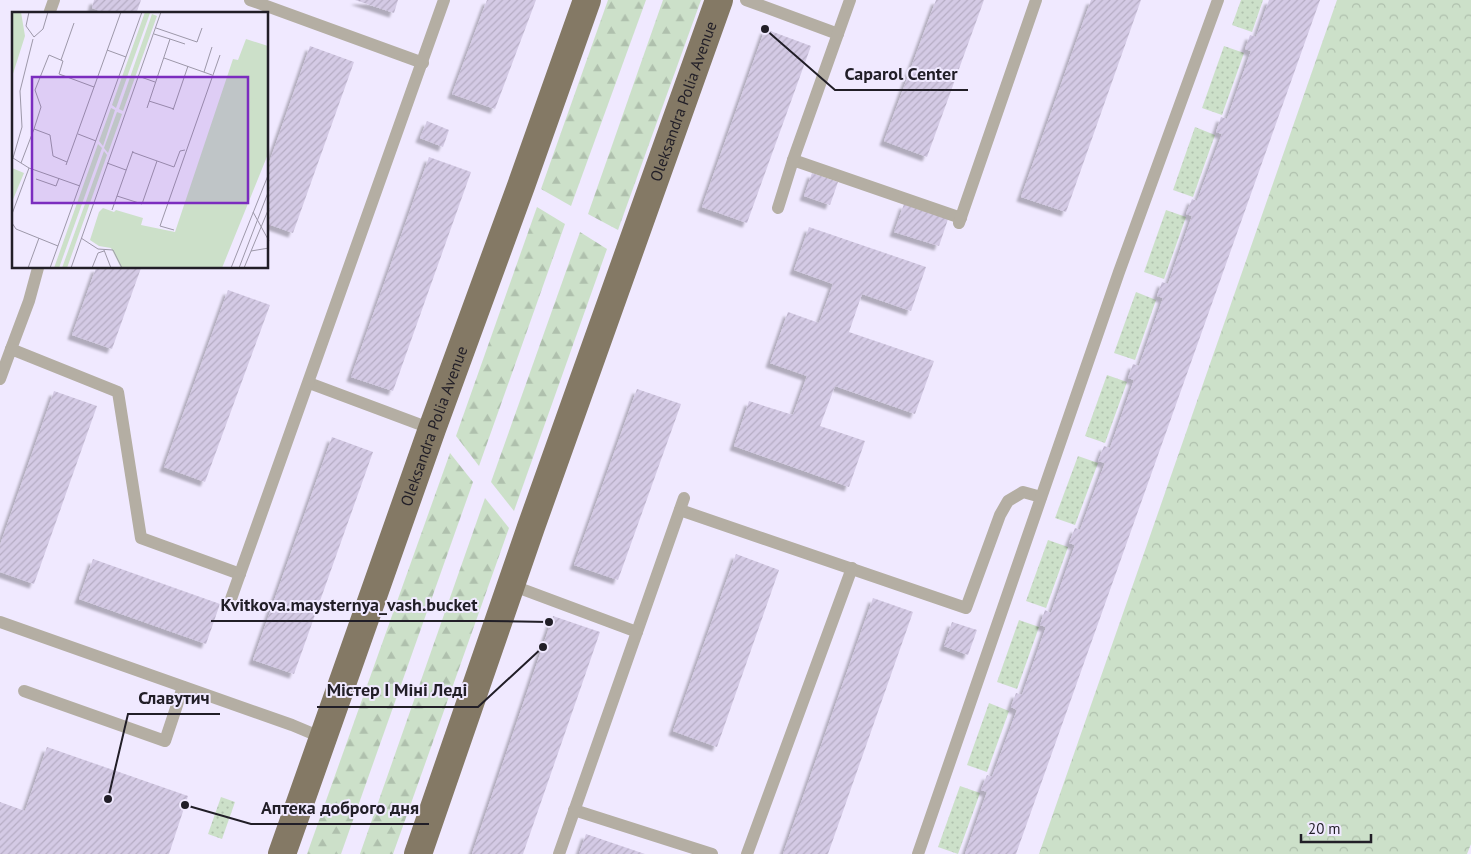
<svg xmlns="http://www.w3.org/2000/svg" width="1471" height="854" font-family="'PT Sans',sans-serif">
<defs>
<pattern id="grass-dots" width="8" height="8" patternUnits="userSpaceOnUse" patternTransform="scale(1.25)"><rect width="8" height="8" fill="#cce0c9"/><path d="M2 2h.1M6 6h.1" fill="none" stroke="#afc0ad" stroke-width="1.8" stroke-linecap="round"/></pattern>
<pattern id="forest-firs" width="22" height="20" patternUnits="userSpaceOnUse" patternTransform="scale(1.25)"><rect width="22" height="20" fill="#cce0c9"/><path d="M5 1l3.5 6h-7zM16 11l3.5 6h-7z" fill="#afc0ad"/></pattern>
<pattern id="park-crowns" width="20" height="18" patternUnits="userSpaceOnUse" patternTransform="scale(1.25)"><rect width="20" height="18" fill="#cce0c9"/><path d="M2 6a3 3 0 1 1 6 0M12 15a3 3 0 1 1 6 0" fill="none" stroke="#afc0ad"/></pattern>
<pattern id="building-hatch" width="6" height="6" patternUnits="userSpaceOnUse" patternTransform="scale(1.25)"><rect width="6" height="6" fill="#d4cae5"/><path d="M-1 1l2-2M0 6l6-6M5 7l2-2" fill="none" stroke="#b6adc4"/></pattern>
<filter id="shadow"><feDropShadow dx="-4.5" dy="4.5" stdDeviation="1" flood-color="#0004"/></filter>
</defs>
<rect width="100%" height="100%" fill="#f0e9ff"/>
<g fill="url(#grass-dots)">
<path d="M1241 0H1263L1252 32 1232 25Z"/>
<path d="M1224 46 1244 53 1222 115 1202 108Z"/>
<path d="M1195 127 1215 135 1193 197 1173 190Z"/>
<path d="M1166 210 1186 217 1164 279 1144 272Z"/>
<path d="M1136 292 1156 300 1135 360 1114 353Z"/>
<path d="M1107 375 1127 382 1105 443 1085 436Z"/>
<path d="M1078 456 1098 463 1075 525 1055 518Z"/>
<path d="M1048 540 1068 547 1046 608 1026 601Z"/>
<path d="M1019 620 1039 627 1017 689 997 682Z"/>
<path d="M989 703 1009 711 987 772 967 765Z"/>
<path d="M960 786 980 793 958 854 938 847Z"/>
<path d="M221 797 235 802 222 839 208 834Z"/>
</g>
<g fill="url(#forest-firs)">
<path d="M608 0H646L571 206 541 189Z"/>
<path d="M663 0H701L618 230 588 214Z"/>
<path d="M537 207 565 224 479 466 456 436Z"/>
<path d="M580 232 607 249 514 511 491 482Z"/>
<path d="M450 453 473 482 341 854H307Z"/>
<path d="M485 498 509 528 393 854H360Z"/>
</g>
<path fill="url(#park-crowns)" d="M1337 0H1471V844L1467 854H1039Z"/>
<g fill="url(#building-hatch)" filter="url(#shadow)">
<path d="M94 0H141L136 14H108L92 8Z"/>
<path d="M355 0H398L394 13Z"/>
<path d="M487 0H536L495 109 452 94Z"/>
<path d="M936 0H984L927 157 884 141Z"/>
<path d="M1091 0H1141L1066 212 1021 197Z"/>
<path d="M1269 0H1320L1016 854H965L987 792 981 790 987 775 992 777 1017 710 1011 707 1016 693 1022 695 1046 627 1040 625 1045 610 1051 613 1075 545 1069 543 1075 528 1080 530 1105 463 1098 461 1104 446 1110 448 1134 380 1128 378 1133 364 1139 366 1163 298 1157 296 1162 282 1168 284 1192 216 1186 214 1192 199 1197 201 1222 134 1216 132 1221 117 1227 119 1251 51 1245 49 1250 35 1256 37Z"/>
<path d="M765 29 811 46 747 223 702 207Z"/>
<path d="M310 46 354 62 293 233 268 224V166Z"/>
<path d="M427 121 449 130 443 147 420 138Z"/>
<path d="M429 157 471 172 393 391 351 377Z"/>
<path d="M812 173 838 182 830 205 804 196Z"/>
<path d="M904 204 948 219 939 246 894 232Z"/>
<path d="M809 227 926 267 911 311 862 294 849 332 934 361 915 414 835 386 820 426 865 441 849 487 734 446 749 401 793 415 807 376 770 363 788 312 819 323 833 284 794 270Z"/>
<path d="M96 268H141L112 349 72 335Z"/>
<path d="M228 290 270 305 205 482 164 467Z"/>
<path d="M637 389 681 404 618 580 574 565Z"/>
<path d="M54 391 97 406 34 584 0 572V545Z"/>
<path d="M332 437 373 452 294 674 253 660Z"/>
<path d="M736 554 779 570 717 747 673 731Z"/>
<path d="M93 559 220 604 206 644 79 599Z"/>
<path d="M873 598 913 612 828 854H783Z"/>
<path d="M553 616 600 632 590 661 523 854H472Z"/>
<path d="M952 622 977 630 968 655 944 646Z"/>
<path d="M47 747 188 796 169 854H0V802L25 811Z"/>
<path d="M586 834 645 854H579Z"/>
</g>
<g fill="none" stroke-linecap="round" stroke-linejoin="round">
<g stroke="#b4aea3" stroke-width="12">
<path d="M250 0 423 63"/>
<path d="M746 0 838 34"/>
<path d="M49 14 54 0"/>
<path d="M793 160 961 218"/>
<path d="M778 208 793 160 850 0"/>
<path d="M959 223 1036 0"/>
<path d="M11 349 29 301 38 268"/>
<path d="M0 379 11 349 118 392 141 538 240 574"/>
<path d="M309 383 432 429"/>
<path d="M680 510 966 608 1000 515 1008 501 1023 492 1041 497"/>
<path d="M511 585 637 632"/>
<path d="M231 599 444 0"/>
<path d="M0 622 292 725 323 738"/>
<path d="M24 691 165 741 183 687"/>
<path d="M574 810 712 854"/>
<path d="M559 854 684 498"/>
<path d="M747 854 852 568"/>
<path d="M918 854 1119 272 1218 0"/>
</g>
<g stroke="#847965" stroke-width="28">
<path id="s1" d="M282 854 432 429 521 186 587 0"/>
<path id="s2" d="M418 854 531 527 719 0"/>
</g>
</g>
<g text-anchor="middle" stroke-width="4" stroke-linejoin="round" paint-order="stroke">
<g font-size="16" fill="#211e27" stroke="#f0e9ff">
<text dy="6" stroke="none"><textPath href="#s2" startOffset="798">Oleksandra Polia Avenue</textPath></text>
<text dy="6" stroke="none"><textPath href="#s1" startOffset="454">Oleksandra Polia Avenue</textPath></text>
</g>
</g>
<g transform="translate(12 12)">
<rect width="256" height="256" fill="#f0e9ff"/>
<path d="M133 0 138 1 104 96 100 93ZM140 2 145 4 111 99 107 97ZM99 96 103 98 91 134 87 129ZM105 100 110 102 96 141 92 136ZM86 132 90 136 47 256H42ZM92 139 95 143 55 256H50Z" fill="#cce0c9"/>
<path d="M0 0H9L13 24 0 65ZM234 27 256 34V142L210 256H109L99 236 87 234 78 228 87 200 91 196 102 200 104 198 131 206 129 213 163 220 221 47 226 48ZM0 156 12 161 0 190Z" fill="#cce0c9"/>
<path d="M240 86 256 89 252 106 237 96Z" fill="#cce0c9"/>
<path fill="none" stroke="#9d98a9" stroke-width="1" d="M17 0 14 14 22 25 31 17 36 0M144 16 185 30 190 16M21 27 8 79 10 115 1 146 17 156 68 174M158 27 173 32M95 38 114 45M152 46 200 63M49 48 62 11M192 60 200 35M126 64 143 70M137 89 162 97M135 96 158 27 142 22M161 98 176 54M22 117 29 95 23 78 37 43 51 49 47 62 82 75M66 122 84 129M120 140 162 155 168 139 173 138M9 151 22 117 38 123 41 144 55 150M95 151 114 158M54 153 109 0M24 167 44 174 47 166M105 184 130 192 145 149M100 198 121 139M241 200 257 229M0 202 17 156M0 211 4 217 46 234M162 218 148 214 208 43M69 226 86 237 101 238 110 256M92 238 99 256M239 239 257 236M16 256 27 226M38 256 130 0M59 256 149 0M80 256 86 241 92 239M219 256 257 161M227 256 257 178M232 256 257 196"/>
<path fill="#7b2cbf" fill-opacity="0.15" stroke="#7b2cbf" stroke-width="2.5" d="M20 65H236V191H20Z"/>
<rect width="256" height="256" fill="none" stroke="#211e27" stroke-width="2.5"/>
</g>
<path fill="none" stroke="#211e27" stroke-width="2" d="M765 29L835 90H968M549 622L488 621H211M543 647L478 707H317M108 799L128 714H220M185 805L251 824H429"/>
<g fill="#211e27" stroke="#f0e9ff" stroke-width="2">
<circle cx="765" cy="29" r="5"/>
<circle cx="549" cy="622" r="5"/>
<circle cx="543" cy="647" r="5"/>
<circle cx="108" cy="799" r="5"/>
<circle cx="185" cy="805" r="5"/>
</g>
<g font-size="18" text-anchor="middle" font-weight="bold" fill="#211e27" stroke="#f0e9ff" stroke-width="4" stroke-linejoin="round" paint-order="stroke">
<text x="901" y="80">Caparol Center</text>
<text x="349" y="611">Kvitkova.maysternya_vash.bucket</text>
<text x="397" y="696">Містер І Міні Леді</text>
<text x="174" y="704">Славутич</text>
<text x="340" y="814">Аптека доброго дня</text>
</g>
<path d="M1301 834v8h70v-8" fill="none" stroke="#211e27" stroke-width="2.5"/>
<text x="1308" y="834" font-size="15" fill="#211e27" stroke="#f0e9ff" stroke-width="4" paint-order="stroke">20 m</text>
</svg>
